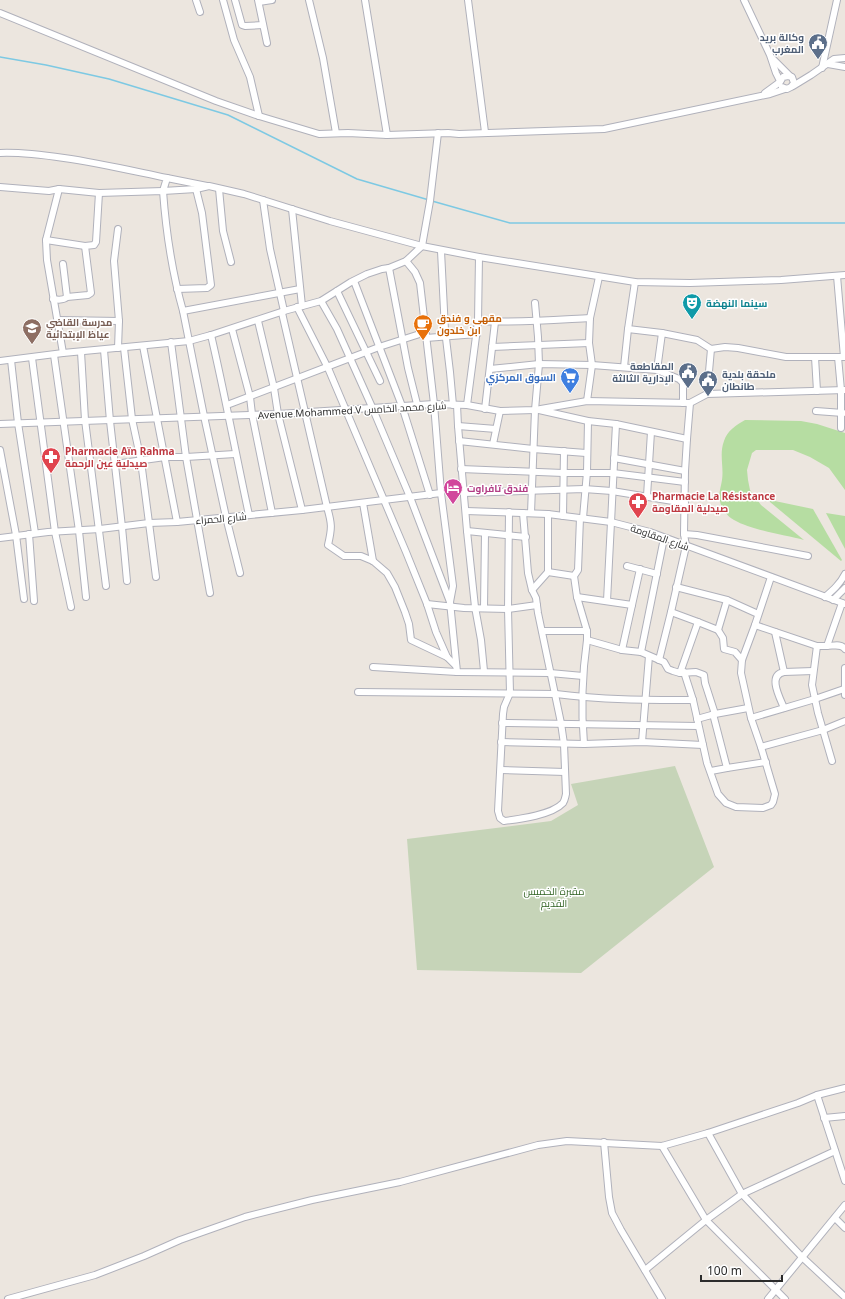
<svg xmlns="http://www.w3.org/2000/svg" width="845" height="1299" font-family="'Noto Sans',Cairo,sans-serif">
<rect width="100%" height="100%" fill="#ece6df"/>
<g fill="#b6dda2">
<path d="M745 420 801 421 817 424 845 433V490L829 468 810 457 793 450H756L752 453 747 470 748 480 750 490 761 505 804 540C785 535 751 530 734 520 728 517 721 508 720 501 718 494 721 487 722 480 724 467 719 454 724 441 727 431 736 425 745 420Z"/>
<path d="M770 500 813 509 842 560 841 561 770 502Z"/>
<path d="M826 513 845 516V549Z"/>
</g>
<path fill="#c6d4b8" d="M675 766 714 867 581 973 417 970 407 839 551 821 578 805 571 784Z"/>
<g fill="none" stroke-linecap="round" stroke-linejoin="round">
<g stroke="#7dc9e3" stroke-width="1.5">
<path d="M0 57 46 65 109 79 228 115 357 179 429 200"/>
<path d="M432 201 510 223H845"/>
</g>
<g stroke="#b0b1bb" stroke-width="8">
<g id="street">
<path d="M196 0 200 12"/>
<path d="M223 0 234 40 250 77 259 116"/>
<path d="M235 0 242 25 245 26 263 25"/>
<path d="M258 0 267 43"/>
<path d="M309 0 323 58 336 133"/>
<path d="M365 0 387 135"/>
<path d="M468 0 485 132"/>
<path d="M744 0 770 55 776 73 780 81"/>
<path d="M259 2 272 0"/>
<path d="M0 13 216 101 259 116 319 134 348 133 387 135 448 133 459 134 604 129 770 94 785 89"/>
<path d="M772 58 790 76"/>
<path d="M828 64 845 67"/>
<path d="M822 68 837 0"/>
<path d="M793 86 811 75 834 59 845 58"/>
<path d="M765 93 780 82 783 77 788 76 792 77 794 83 791 87 787 89 782 87"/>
<path d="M0 153C22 152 43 155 64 158 99 163 133 171 167 178L163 191 196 189 209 186 244 194 330 221 422 246 479 257 635 282 690 283 781 280 845 275"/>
<path d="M167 178 207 186"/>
<path d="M0 187 49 191 59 189 99 193 163 191C166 232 172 272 183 311L204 416 226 517 240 573"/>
<path d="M59 189 46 240 47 260 63 353"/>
<path d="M219 189 223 231 231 262"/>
<path d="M263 200 270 249 284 311"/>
<path d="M292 209 302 306"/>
<path d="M118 229 114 261 119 321 118 348"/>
<path d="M46 240 85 246"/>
<path d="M441 251 445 330 450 372 453 405"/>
<path d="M406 261 415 272 420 283 434 404 441 493 453 586 450 602 457 672"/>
<path d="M389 268 408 368 417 404"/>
<path d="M837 276 844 357"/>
<path d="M354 281 402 406 430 495"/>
<path d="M177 289 207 288 211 285 202 213 196 189"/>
<path d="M337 291 380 381"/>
<path d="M67 297 88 295 91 293 85 246 94 245 96 242 99 193"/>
<path d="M53 299C58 300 64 300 67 297L63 264"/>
<path d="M321 301 337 329 372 407 410 497 450 602"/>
<path d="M297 307 328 368 406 552 427 604 436 632 447 657 456 666"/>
<path d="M183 311 300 289"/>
<path d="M282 313 327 507C332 524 332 528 328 545L344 556H361L373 561 387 573 395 587 405 612 409 624 411 640 447 657"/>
<path d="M58 320 119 321"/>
<path d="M258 321 274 388 278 414 302 510"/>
<path d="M478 321C516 323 553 320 590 318"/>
<path d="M232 329 250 397 252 414 272 513"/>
<path d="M628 329 662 333"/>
<path d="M211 335C225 395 236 455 249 515"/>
<path d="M426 338 477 334"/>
<path d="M171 342 186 457 210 593"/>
<path d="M143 346 177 522"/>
<path d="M492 347 589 343"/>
<path d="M124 348 132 419 141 461 156 577"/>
<path d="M104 350 110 421 122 527 127 581"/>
<path d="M81 352 85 420 106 586"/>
<path d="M54 355 79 531 86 597"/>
<path d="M815 357 817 391"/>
<path d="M838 357 841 390V428"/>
<path d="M32 358 55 532 71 607"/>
<path d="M11 360 18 423 35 533"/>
<path d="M0 361 63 353 189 341 211 335 284 311 321 301 351 282 367 274 382 269 389 268 406 261 422 246 430 201 438 133"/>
<path d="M624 367 628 329 635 282"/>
<path d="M490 369 539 364 592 365 657 370 679 379 683 383V403"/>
<path d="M657 370 662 333 697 340 711 349 725 347 738 348 786 357H845"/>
<path d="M707 394 711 349"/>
<path d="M587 401 592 365 589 343 590 318 599 277"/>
<path d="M227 405 379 347 426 332"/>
<path d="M457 405 458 426 467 531 475 607 481 640 484 671"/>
<path d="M467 405 478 321 479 257"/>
<path d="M485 409 495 322"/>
<path d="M539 410 588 421 616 424 687 439"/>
<path d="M816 411 843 413"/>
<path d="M0 424 278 414 434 404 467 405 500 411 535 410 587 401 690 403 707 394 845 390"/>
<path d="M458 426 496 429"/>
<path d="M459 441 533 449 586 453"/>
<path d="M493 444 500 411"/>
<path d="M0 450 16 535 24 599"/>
<path d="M614 458 685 471"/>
<path d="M115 464 165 457H186L235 454"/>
<path d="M461 469 563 473H613L685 482"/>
<path d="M464 493 584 489 612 491 685 503"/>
<path d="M647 496 651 432"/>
<path d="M363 503 373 561"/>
<path d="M466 511 548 514 611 522 650 532 845 604"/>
<path d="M509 512 508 609 510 693 504 707 503 714 498 811 500 818 504 821C520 819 552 815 563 803 565 800 565 798 566 794L564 744 561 723 538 613 536 598 532 590 528 573 523 513"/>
<path d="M531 513 535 410 539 364 538 337 535 303"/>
<path d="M563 516 564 451"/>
<path d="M580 518 578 570 574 576 577 597 587 631V640L622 650 641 652 664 662 668 669 673 671 680 673 696 672 704 675 705 683 715 714"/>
<path d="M583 518 587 472 588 421"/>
<path d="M467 531 526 537"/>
<path d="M29 534 34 601"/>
<path d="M684 534 697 535 808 556"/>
<path d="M0 538 48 532 100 529 149 523 177 522 302 510 441 493"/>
<path d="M627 566 657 574"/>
<path d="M548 572V514"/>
<path d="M676 587 727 600 758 614"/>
<path d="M532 590 548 572 574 576"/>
<path d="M577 597 632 605"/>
<path d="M825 597C833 590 840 584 845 574"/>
<path d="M833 600 845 588"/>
<path d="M607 601 616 424"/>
<path d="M427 604 464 608 508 609 537 605"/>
<path d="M484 608 485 533"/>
<path d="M671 612 698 622 680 673"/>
<path d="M698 622 718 630 727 600"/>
<path d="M755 625 817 646H827L842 603"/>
<path d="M718 630 723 638 724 649 735 652 742 660"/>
<path d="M542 631H587"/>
<path d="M775 632 784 672"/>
<path d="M817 646 812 685 815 699 844 689"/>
<path d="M827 646C833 646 841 643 845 649"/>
<path d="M622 650 640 569"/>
<path d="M641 652 664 538"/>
<path d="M659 660 671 612 686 546 684 534 685 471 687 439 690 403"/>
<path d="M373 667 457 672 550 673 583 676"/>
<path d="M845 668V695"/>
<path d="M684 672 693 700 707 763 718 794 726 803 736 807 763 808 771 805 773 802 775 794 761 747 751 718 741 673 742 660 755 625 771 577"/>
<path d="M358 692 556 694C601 700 647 700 693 700"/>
<path d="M784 708C780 698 767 675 784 672L813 671"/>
<path d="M751 718 815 699 818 713 832 761"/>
<path d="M697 719 715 714 748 708"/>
<path d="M502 723 698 726"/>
<path d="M501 742 584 744 642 742 703 745"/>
<path d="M642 742 649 656"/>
<path d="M584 744C581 709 582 675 587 640"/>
<path d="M761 747 823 730 845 721"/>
<path d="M727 768 766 762"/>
<path d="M501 770 565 772"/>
<path d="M711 771 727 768 713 714"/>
<path d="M817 1095 845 1181"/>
<path d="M824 1118 845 1116"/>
<path d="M708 1133 742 1194 802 1257 845 1297"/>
<path d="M604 1142 609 1197 612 1213 621 1230 662 1299"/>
<path d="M662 1146 706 1220 785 1299"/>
<path d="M835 1218 845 1228"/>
<path d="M645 1270 706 1220 742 1194 835 1151"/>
<path d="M8 1299 95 1275 144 1256 180 1240 245 1217 312 1200 400 1182 538 1145 567 1141 662 1146 708 1133 798 1103 817 1095 845 1088"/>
<path d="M768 1299 845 1205"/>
</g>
</g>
<use href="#street" stroke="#fff" stroke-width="6"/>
</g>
<defs>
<g id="civic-pin" transform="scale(1)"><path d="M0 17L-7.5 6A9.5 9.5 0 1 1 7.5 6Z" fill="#5c6f8a" stroke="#fff"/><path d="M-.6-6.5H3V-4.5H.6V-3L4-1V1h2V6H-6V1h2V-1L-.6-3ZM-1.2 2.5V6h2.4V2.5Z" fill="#fff"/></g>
<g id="theatre-pin" transform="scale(1)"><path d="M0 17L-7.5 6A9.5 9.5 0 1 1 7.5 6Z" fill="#0f9aa8" stroke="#fff"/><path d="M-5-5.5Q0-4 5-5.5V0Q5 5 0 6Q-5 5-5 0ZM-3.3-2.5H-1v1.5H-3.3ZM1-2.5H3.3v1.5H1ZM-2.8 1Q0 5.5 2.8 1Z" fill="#fff"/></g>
<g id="cafe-pin" transform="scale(1)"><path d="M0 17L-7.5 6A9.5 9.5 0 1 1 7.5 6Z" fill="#e8710a" stroke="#fff"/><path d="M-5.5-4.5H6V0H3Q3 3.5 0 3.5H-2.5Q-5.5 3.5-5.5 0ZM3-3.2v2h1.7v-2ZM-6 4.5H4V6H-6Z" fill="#fff"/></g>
<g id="school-pin" transform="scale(1)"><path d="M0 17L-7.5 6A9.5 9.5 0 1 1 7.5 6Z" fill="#8d6e63" stroke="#fff"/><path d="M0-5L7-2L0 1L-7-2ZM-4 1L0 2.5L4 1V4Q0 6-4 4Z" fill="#fff"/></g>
<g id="supermarket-pin" transform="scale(1)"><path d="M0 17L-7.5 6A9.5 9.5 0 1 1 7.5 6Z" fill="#3f7fe0" stroke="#fff"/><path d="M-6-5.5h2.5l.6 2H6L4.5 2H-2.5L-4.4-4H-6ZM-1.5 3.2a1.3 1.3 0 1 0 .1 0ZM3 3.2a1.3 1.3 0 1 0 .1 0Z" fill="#fff"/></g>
<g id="pharmacy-pin" transform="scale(1)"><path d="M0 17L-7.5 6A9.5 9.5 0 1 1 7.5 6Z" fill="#e0444e" stroke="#fff"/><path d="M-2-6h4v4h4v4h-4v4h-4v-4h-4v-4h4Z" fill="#fff"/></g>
<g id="hotel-pin" transform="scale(1)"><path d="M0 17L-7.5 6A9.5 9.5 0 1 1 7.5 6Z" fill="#d1479c" stroke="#fff"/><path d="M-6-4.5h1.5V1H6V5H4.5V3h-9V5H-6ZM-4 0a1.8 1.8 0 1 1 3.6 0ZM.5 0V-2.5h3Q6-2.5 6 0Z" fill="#fff"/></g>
</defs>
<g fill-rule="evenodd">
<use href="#civic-pin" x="818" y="43"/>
<use href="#theatre-pin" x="692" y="303"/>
<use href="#cafe-pin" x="423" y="324"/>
<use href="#school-pin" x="32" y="328"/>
<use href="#civic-pin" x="688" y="372"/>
<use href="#supermarket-pin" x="570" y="377"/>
<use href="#civic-pin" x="708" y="380"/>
<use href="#pharmacy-pin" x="51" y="457"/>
<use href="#hotel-pin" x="453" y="488"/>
<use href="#pharmacy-pin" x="638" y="502"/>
</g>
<g text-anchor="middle" stroke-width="3" stroke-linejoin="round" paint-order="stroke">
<g font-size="10" font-weight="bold" fill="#4e5e75" stroke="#fff" text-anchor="end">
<text x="804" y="41">وكالة بريد<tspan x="804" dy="12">المغرب</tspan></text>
<text x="674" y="370">المقاطعة<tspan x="674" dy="12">الإدارية الثالثة</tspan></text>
<text x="722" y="378" text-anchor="start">ملحقة بلدية<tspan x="722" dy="12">طانطان</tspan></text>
</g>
<g font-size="10" font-weight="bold" fill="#0d838f" stroke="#fff" text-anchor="start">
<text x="706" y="307">سينما النهضة</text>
</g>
<g font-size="10" font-weight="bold" fill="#c56008" stroke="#fff" text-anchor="start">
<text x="437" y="322">مقهى و فندق<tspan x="437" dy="12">ابن خلدون</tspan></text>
</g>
<g font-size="10" font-weight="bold" fill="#785e54" stroke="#fff" text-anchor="start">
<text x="46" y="326">مدرسة القاضي<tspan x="46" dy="12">عياظ الإبتدائية</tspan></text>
</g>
<g font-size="10" font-weight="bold" fill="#366cbe" stroke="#fff" text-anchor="end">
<text x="556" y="381">السوق المركزي</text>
</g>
<g font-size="10" fill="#2c2c2c" stroke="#fff">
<text transform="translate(352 410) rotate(-3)" y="4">Avenue Mohammed V شارع محمد الخامس</text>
<text transform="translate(221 518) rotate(-5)" y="4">شارع الحمراء</text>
<text transform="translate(660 537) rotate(19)" y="4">شارع المقاومة</text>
</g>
<g font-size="10" font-weight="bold" fill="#be3a42" stroke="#fff" text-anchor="start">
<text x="65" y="455">Pharmacie Aïn Rahma<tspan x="65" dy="12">صيدلية عين الرحمة</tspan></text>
<text x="652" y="500">Pharmacie La Résistance<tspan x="652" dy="12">صيدلية المقاومة</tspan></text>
</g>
<g font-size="10" font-weight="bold" fill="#b23c85" stroke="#fff" text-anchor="start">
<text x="467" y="492">فندق تافراوت</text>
</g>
<g font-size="10" fill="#306222" stroke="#fff">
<text x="554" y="895">مقبرة الخميس<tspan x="554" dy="12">القديم</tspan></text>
</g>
</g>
<path d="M701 1275v6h81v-6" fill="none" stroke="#2c2c2c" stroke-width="2"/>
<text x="707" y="1275" font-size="12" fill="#2c2c2c" stroke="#ffffff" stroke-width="3" paint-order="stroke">100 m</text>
</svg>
